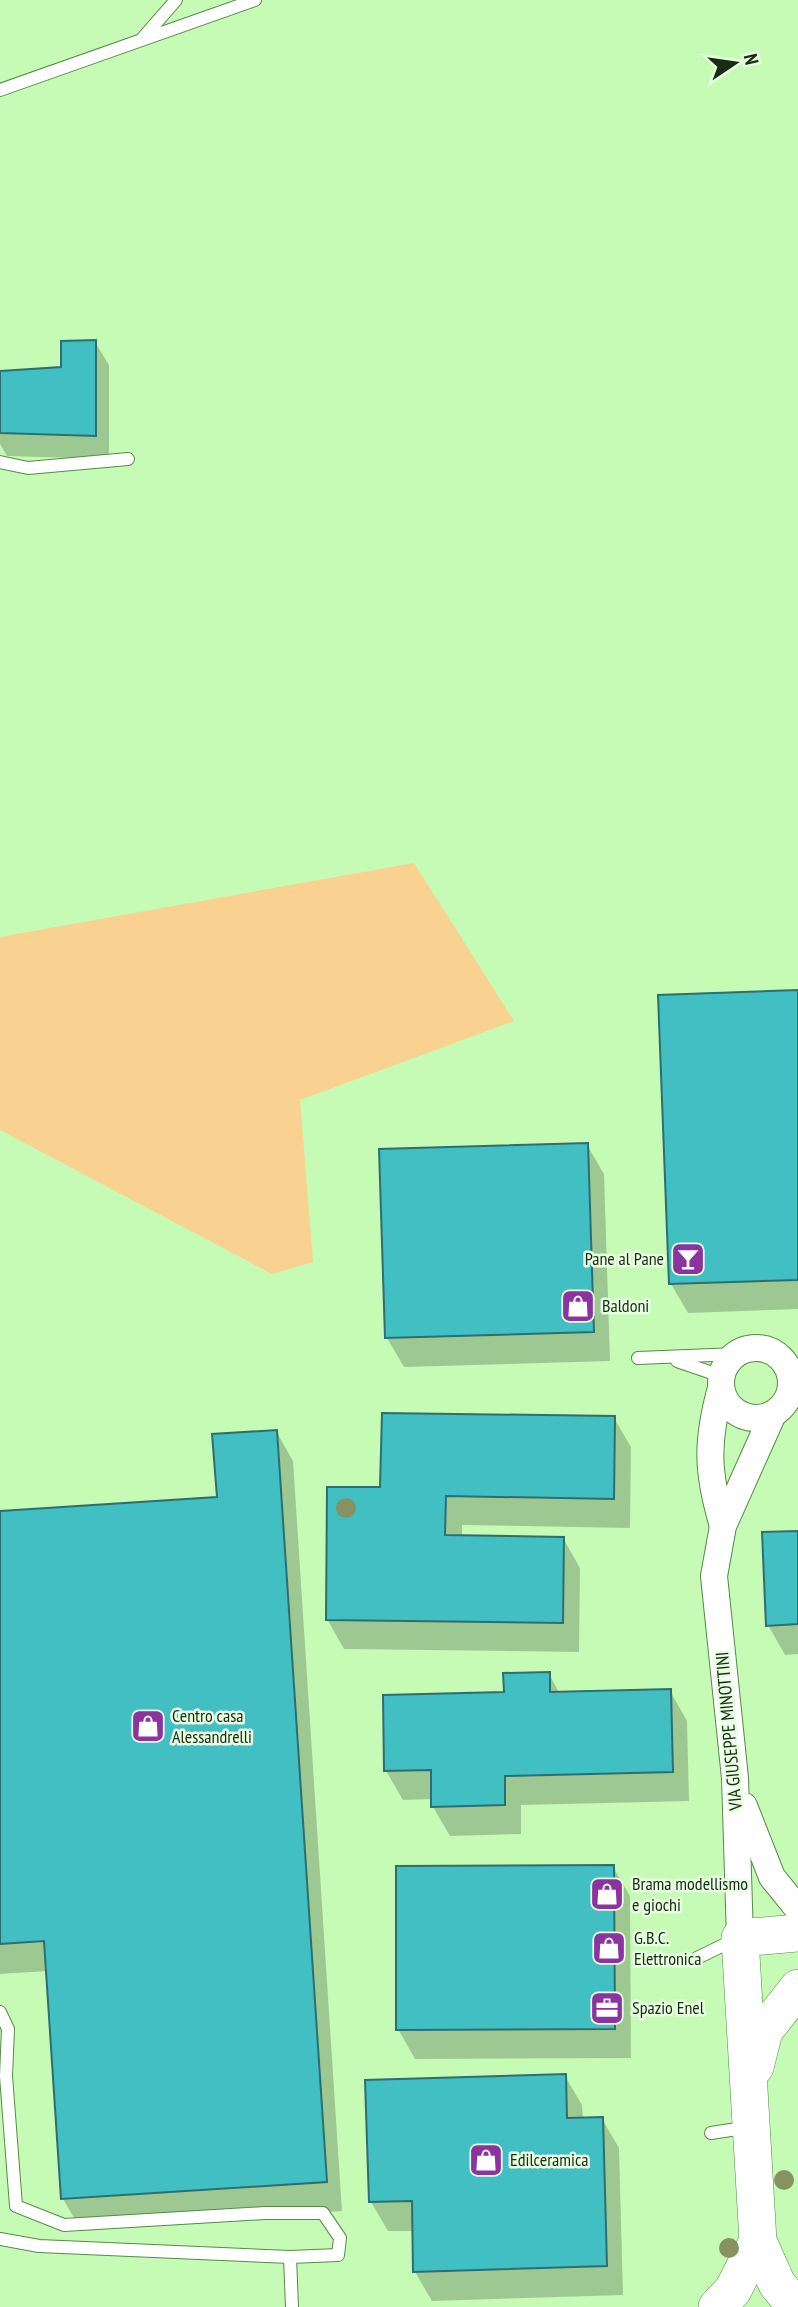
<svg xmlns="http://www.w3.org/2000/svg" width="798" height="2307" font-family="'PT Sans Narrow',sans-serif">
<rect width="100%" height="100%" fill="#c6fbb6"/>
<path fill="#f9d191" d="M414 863 514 1021 300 1100 313 1262 272 1274 0 1130V937Z"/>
<g fill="#0003">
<path d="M95 342 109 365V459L7 456 0 444V373L63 368Z"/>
<path d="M798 992V1309L688 1313 671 1284Z"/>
<path d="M587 1145 604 1174 610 1361 404 1367 387 1338Z"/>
<path d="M614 1418 631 1447 630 1528 462 1525V1537L563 1538 580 1568 579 1652 344 1649 327 1619 382 1489Z"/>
<path d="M276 1431 293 1461 342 2211 80 2228 63 2199 48 1971 0 1974V1513L219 1499Z"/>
<path d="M798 1532V1654L785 1655 768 1625Z"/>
<path d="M549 1674 560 1694 670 1691 687 1721 689 1801 521 1805V1834L450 1836 433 1807V1799L403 1800 386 1771 506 1694Z"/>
<path d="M613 1867 630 1896 631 2058 415 2059 398 2029Z"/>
<path d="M565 2076 582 2105 583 2119H602L619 2148 623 2295 432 2301 415 2272 414 2231H388L371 2202Z"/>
</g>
<g fill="#42bfc3" stroke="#2e6e70" stroke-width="2">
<path d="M96 340V436L0 433V371L61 367V341Z"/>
<path d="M798 990V1280L669 1284 658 995Z"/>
<path d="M588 1143 594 1332 385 1338 379 1149Z"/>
<path d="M382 1413 615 1416 614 1499 446 1496 445 1535 564 1537 563 1623 326 1620 327 1487H380Z"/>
<path d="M277 1430 327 2182 61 2199 44 1941 0 1944V1511L217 1497 212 1434Z"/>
<path d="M798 1531V1624L766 1626 762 1532Z"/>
<path d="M550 1672V1692L671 1689 673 1772 505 1776V1805L431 1807V1770L384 1771 383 1695 504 1692 503 1673Z"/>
<path d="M614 1865 615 2029 396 2030V1866Z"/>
<path d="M566 2074 567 2118 603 2117 607 2266 413 2272 412 2201 369 2202 365 2080Z"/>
</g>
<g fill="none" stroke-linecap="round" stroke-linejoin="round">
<g stroke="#588948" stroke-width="14">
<g id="service">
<path d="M142 39 176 0"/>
<path d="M0 90 255 0"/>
<path d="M0 462 28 468 128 459"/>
<path d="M638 1358 737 1354"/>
<path d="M677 1361 721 1376"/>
<path d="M697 1958 736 1939"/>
<path d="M0 2012 8 2029 6 2076 16 2206 64 2225 265 2213H323L340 2238 338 2255 290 2257 39 2246 0 2239"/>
<path d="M711 2133 750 2127"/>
<path d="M290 2257 292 2307"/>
</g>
</g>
<g stroke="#588948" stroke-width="28">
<g id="minor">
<circle cx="756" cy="1383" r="35"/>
<path d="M721 1388C706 1442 707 1473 723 1526"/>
<path d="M744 1806 772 1877 798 1909"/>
<path d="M740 1938 735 1778 714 1576 723 1526 773 1414"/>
</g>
</g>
<g stroke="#588948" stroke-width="38">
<g id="secondary">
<path d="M755 2067 764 2031 798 1988"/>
<path d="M717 2307 733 2290 758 2241"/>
<path d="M796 2307 777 2284 758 2241 740 1938 798 1933"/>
</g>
</g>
<use href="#service" stroke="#fff" stroke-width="12"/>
<use href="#minor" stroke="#fff" stroke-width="26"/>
<use href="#secondary" stroke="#fff" stroke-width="37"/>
</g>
<g fill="#869361">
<circle cx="346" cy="1508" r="10"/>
<circle cx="784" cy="2180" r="10"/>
<circle cx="729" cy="2248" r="10"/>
</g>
<defs>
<g id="bar-square" transform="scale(1.75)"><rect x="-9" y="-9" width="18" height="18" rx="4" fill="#8a33a1" stroke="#e9ffe3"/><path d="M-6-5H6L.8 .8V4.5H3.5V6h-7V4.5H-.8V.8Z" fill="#fff"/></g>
<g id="shop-square" transform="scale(1.75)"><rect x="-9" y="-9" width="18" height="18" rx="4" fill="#8a33a1" stroke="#e9ffe3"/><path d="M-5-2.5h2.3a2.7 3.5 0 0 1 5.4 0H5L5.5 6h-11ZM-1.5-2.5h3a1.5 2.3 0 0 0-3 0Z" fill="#fff"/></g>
<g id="office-square" transform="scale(1.75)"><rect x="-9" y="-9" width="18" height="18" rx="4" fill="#8a33a1" stroke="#e9ffe3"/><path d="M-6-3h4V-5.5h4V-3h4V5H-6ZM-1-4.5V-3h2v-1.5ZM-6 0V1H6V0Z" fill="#fff"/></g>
</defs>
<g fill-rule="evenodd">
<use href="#bar-square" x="688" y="1259"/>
<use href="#shop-square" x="578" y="1306"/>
<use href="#shop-square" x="148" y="1726"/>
<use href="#shop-square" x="607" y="1894"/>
<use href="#shop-square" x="609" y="1948"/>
<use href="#office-square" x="607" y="2008"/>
<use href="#shop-square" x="486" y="2160"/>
</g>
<g text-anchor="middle" stroke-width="5" stroke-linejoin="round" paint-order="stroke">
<g font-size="18" fill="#172c11" stroke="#e9ffe3" text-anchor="start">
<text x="664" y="1265" text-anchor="end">Pane al Pane</text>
<text x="602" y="1312">Baldoni</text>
<text x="172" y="1722">Centro casa<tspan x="172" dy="21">Alessandrelli</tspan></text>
<text x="632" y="1890">Brama modellismo<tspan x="632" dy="21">e giochi</tspan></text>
<text x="634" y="1944">G.B.C.<tspan x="634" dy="21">Elettronica</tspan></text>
<text x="632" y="2014">Spazio Enel</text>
<text x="510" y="2166">Edilceramica</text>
</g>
<g font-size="18" fill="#172c11" stroke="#e9ffe3">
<text transform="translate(729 1731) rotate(-95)" y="6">VIA GIUSEPPE MINOTTINI</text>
</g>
</g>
<g transform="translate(735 63) rotate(77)" stroke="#e9ffe3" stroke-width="5" paint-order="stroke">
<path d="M0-5L12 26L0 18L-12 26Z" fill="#172c11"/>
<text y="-10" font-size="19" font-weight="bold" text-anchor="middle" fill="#172c11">N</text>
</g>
</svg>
